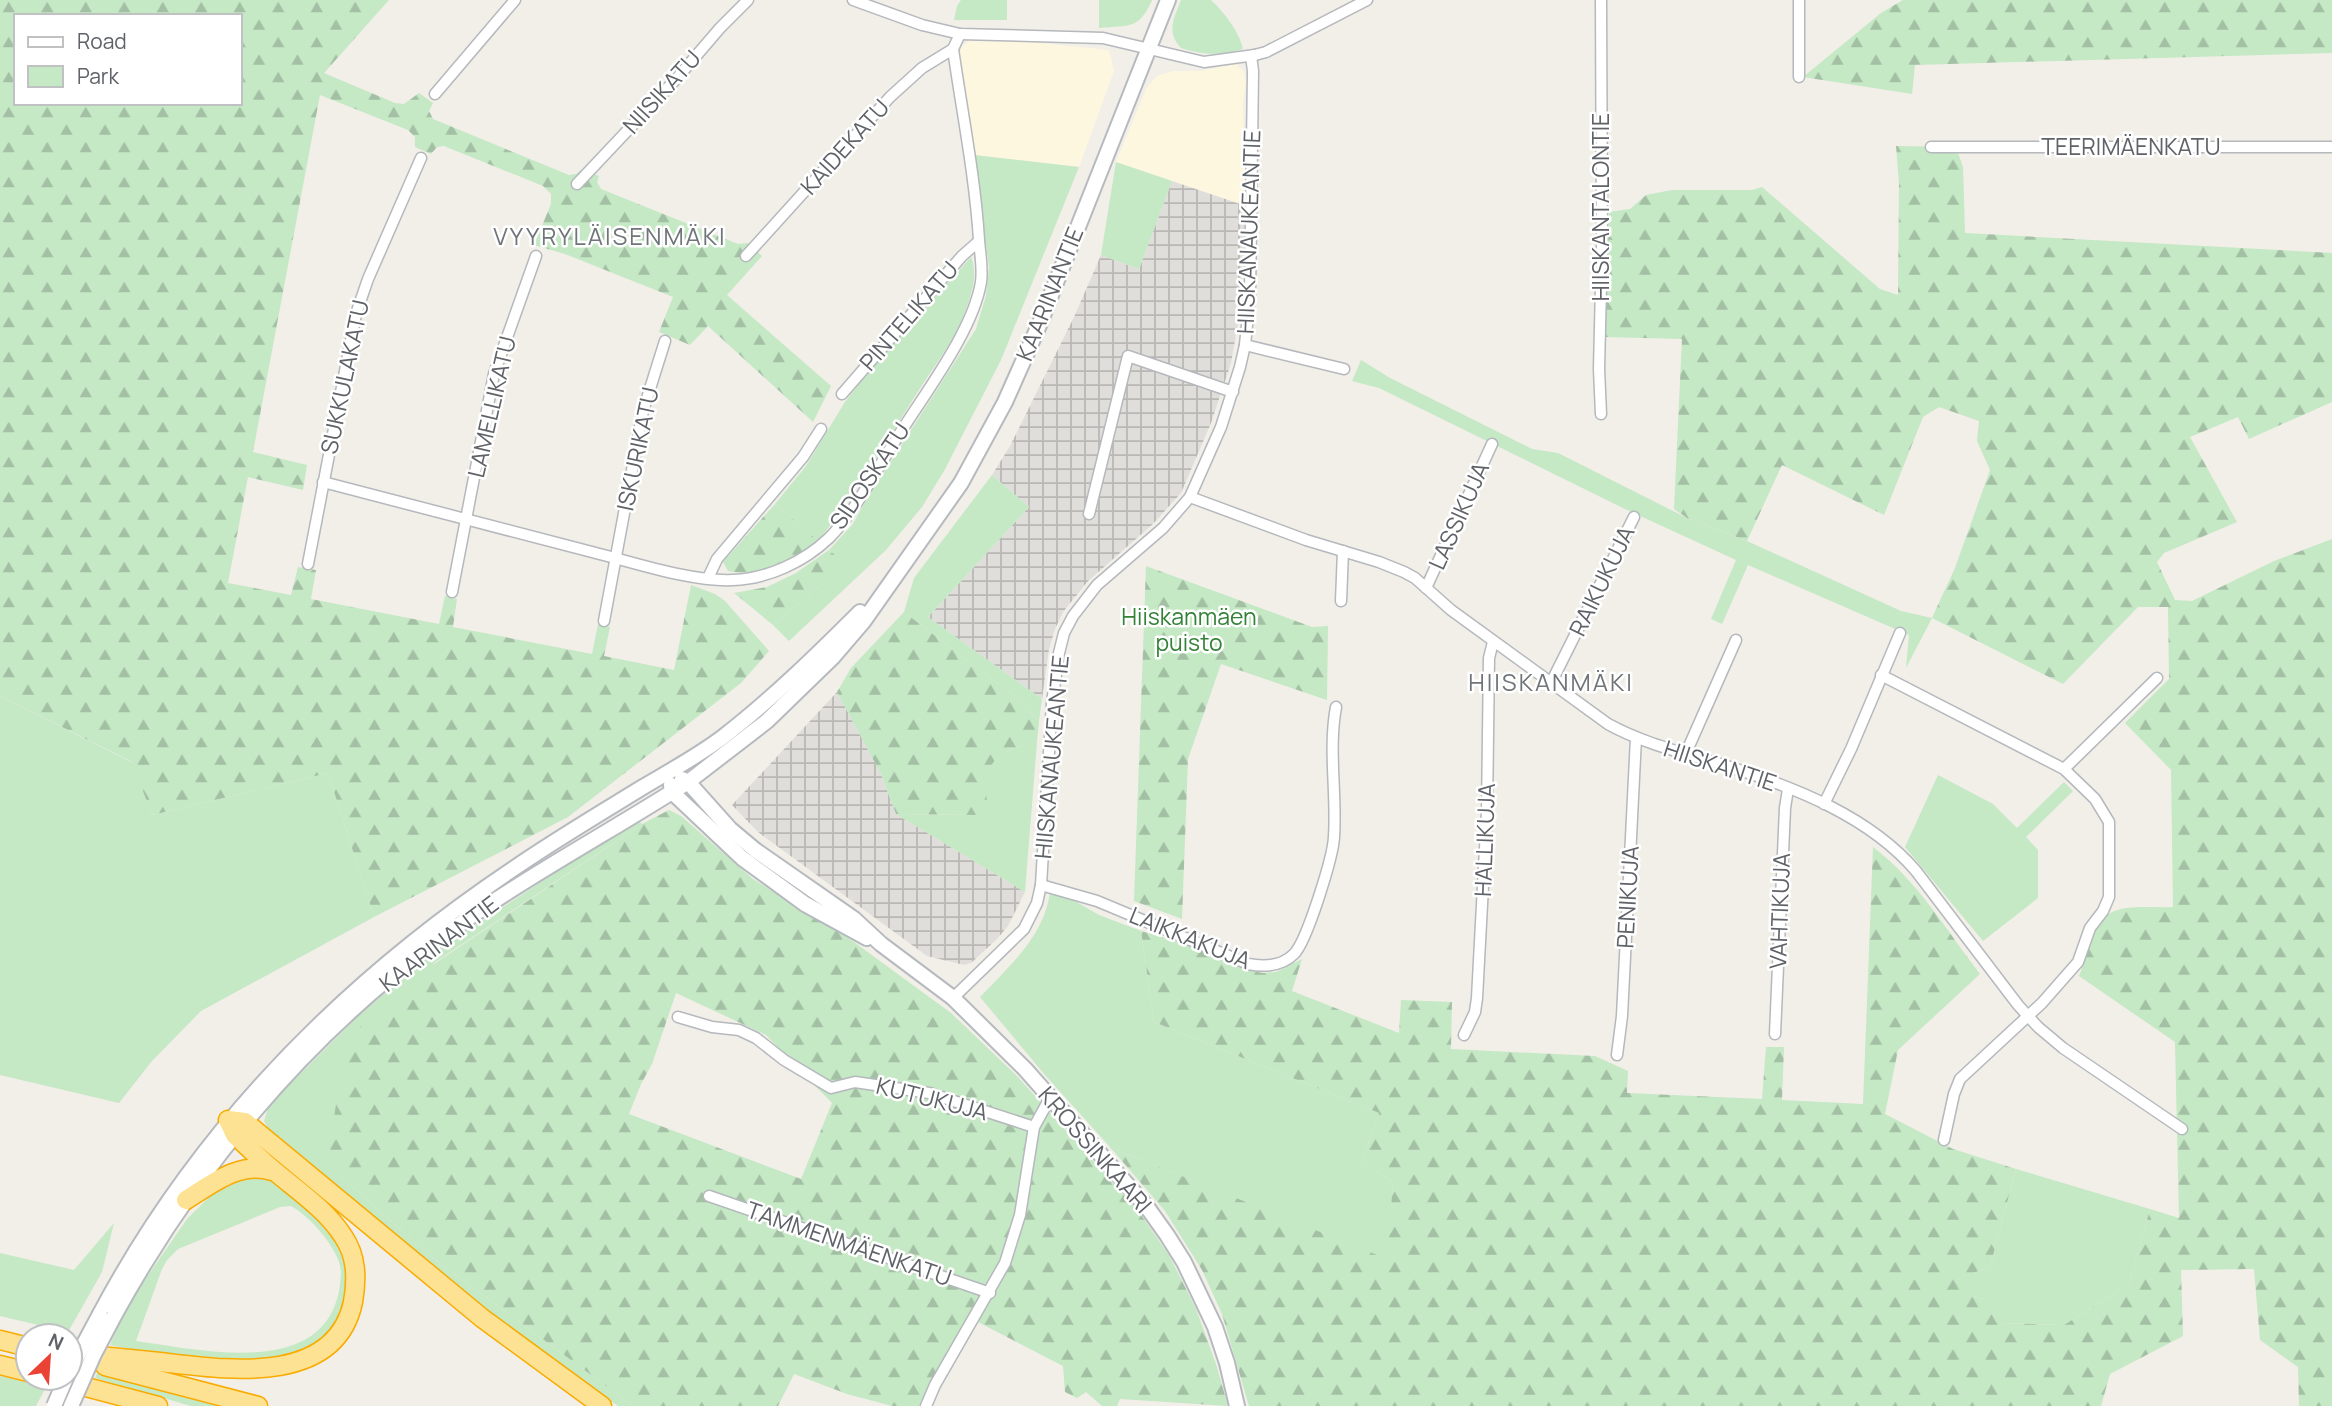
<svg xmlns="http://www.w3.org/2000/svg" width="2332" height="1406" font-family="Manrope,sans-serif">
<defs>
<pattern id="industrial-grid" width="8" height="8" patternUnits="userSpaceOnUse" patternTransform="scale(1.75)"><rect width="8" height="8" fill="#e0deda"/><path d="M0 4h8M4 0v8" fill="none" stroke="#b9b8b5"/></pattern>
<pattern id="forest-firs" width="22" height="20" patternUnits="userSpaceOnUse" patternTransform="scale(1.75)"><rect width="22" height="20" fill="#c5e8c5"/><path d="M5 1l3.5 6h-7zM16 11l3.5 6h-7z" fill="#a3c0a4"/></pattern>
</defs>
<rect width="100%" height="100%" fill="#f1efe8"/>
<g fill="#fef7e0">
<path d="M981 37 1109 50 1114 71 1079 167 974 155 958 60 962 46 974 38Z"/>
<path d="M1236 64 1244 72 1246 81 1243 105 1246 206 1116 162 1147 87 1157 76 1173 71H1200Z"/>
</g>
<g fill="url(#industrial-grid)">
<path d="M1172 181 1246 206 1239 318 1231 363 1211 423 1181 493 1153 524 1088 581 1063 612 1055 629 1049 649 1042 699 928 617 1029 507 992 475 1010 446 1074 317 1101 255 1139 269Z"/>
<path d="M837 692 881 774 896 814 1025 892 1008 926 997 939 971 963 964 965 927 956 758 832 732 805Z"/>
</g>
<g fill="#c5e8c5" fill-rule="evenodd">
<path d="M961 0H1007V20H954L957 6Z"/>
<path d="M1099 0H1152C1139 30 1129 25 1099 28Z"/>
<path d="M1181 0H1211C1223 11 1240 33 1243 49 1223 56 1201 55 1181 48 1166 32 1174 18 1181 0Z"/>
<path d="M974 155 1079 167 1001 360 944 471 922 507 886 550 789 641 773 625 822 584 841 561 829 550 852 525 875 486 976 329 986 296 989 267Z"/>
<path d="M1116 162 1172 181 1139 269 1101 255Z"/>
<path d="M971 257C978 273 972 293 966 309 956 339 933 367 917 393 885 443 855 494 818 541L775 504 806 466 845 402 866 375Z"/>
<path d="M1361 360 1390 378 1532 449 1558 453 1687 518 1747 541 1901 611 1932 618 1906 668 1909 635 1748 565 1722 624 1711 619 1736 560 1625 509 1379 388 1352 381Z"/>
<path d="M992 475 1029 507 928 617 1042 699 1039 721 1014 696 904 612 914 578Z"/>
<path d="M0 696 133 763 152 815 328 773 374 917 201 1011 152 1061 119 1103 0 1075Z"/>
<path d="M1037 742 1025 892 896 814 977 815 987 807C980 763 996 751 1037 742Z"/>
<path d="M1938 775 1993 804 2017 828 2064 782 2073 791 2026 837 2038 850V898L1983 941 1905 847Z"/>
<path d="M637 819 642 824 434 963 334 1170 429 1255 633 1406H618L516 1334 367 1215 269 1130 264 1121 268 1108 277 1097 357 1017 430 955Z"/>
<path d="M1050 892 1066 896 1099 915 1141 931 1154 1022 1379 1113 1362 1162 1393 1182 1388 1260 1110 1147 1045 1075 980 997C1009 966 1044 937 1050 892Z"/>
<path d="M2016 1169 2150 1209 2129 1284 2064 1325 1996 1323 1986 1300 1973 1296V1273L1990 1267Z"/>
<path d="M245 1175C258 1177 271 1177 281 1184 294 1192 341 1242 345 1256 357 1294 339 1338 301 1353 246 1374 166 1356 110 1345L126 1307 187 1219 217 1189ZM291 1206C309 1215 341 1251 341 1272 338 1382 208 1351 136 1341L162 1269 167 1260 178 1249 280 1207Z"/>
<path d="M114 1223 102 1272 68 1332 0 1316V1253L74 1270Z"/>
<path d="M98 1371 226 1406H191L95 1378Z"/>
<path d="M0 1376 46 1387 36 1406H0Z"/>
</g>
<g fill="url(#forest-firs)" fill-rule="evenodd">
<path d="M0 0H389L324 73 395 103 404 104 419 93 433 103 429 111 433 119 569 175 576 174 582 169 599 176 597 182 601 189 738 244 748 243 762 256 727 295 831 386 813 422 708 326 690 345 659 332 673 297 565 254 534 245 551 204V194L543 186 444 146 437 147 431 154 415 147V137L408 130 320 95 253 452 307 465 303 490 248 477 228 583 291 595 298 567 316 570 311 599 439 624 445 596 457 599 453 627 592 654 598 624 610 627 604 656 674 670 691 585 715 594 725 601 769 651 741 683 568 817 374 917 328 773 152 815 132 762 0 696ZM16 16H240V103H16Z"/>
<path d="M1903 0H2332V53L1915 65 1912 94 1803 77 1881 13Z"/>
<path d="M1896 146 1956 147 1963 167 1965 233 2332 253V402L2249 439 2238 417 2190 437 2237 522 2164 553 2157 562 2175 600 2192 601 2274 561 2332 539V1406H2299L2298 1367 2260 1340 2254 1269 2181 1270 2183 1336 2110 1374 2101 1406H1249L1222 1314 1202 1270 1165 1211 1110 1147 1387 1259 1393 1182 1362 1162 1379 1113 1154 1022 1141 931 1186 944 1243 969 1263 973 1276 972 1302 959 1292 991 1399 1033 1401 1000 1452 1002 1451 1049 1595 1056 1628 1071 1627 1093 1762 1099 1766 1047H1784L1782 1100 1863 1104 1873 847C1917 880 1947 931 1980 974L1898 1050 1885 1114 1953 1149 2016 1169 1990 1267 1973 1273V1296L1986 1300 1997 1323 2064 1325 2129 1284 2150 1209 2179 1218 2175 1042 2079 976C2085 962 2086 947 2092 934 2107 899 2143 909 2173 907L2171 770 2125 723 2169 679 2168 607H2138L2063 684 1932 618 1955 568 1990 470 1977 441 1979 421 1939 407 1923 417 1884 515 1782 465 1747 541 1687 518 1674 509 1682 339 1605 337 1609 212 1630 209 1646 195 1672 190H1752L1762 187 1880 289 1898 295 1899 183Z"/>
<path d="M775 504 818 541C792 561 762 578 728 571L723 562Z"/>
<path d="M829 550 842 561 822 584 773 625 734 593 767 587 796 573Z"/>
<path d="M1146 566 1312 627 1328 626 1327 700 1221 664 1188 759 1182 919 1134 901Z"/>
<path d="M904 612 1014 696 1039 721 1037 742C996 751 980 763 988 807L977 815 896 814 881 774 837 692 851 668Z"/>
<path d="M669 810 681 816 753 879 854 942 951 1013 1017 1076 1139 1212 1169 1255 1196 1309 1216 1364 1228 1406 1120 1399 1117 1406H1102L1086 1392 1077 1398 1065 1392 1063 1366 974 1320 926 1406H892L847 1394 794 1374 778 1406H633L429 1255 334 1170 329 1153 337 1097 360 1027 434 964 642 824ZM676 993 766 1035 832 1103 801 1179 629 1114 641 1084 652 1064Z"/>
</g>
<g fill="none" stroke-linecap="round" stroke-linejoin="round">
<g stroke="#b5b8bc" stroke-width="13">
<g id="street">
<path d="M853 0 922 25 960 34 1103 38 1204 62 1255 55"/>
<path d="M1799 0V77"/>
<path d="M435 94 515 0"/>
<path d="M1931 147H2332"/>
<path d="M577 184 678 77 720 28 748 0"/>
<path d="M746 256 890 97 922 68 953 49"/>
<path d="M1245 345 1344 369"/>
<path d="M842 394 962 256 979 241"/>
<path d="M1601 414 1599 369 1602 244 1601 0"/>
<path d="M323 482C413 505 502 529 592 552 633 562 691 582 733 580 767 579 804 562 829 538 856 511 874 473 895 441 922 397 973 332 981 282 983 268 980 254 979 240 975 176 962 112 953 49L960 34"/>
<path d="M1190 497 1306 540 1379 562 1404 572 1415 578 1451 610 1608 724C1646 745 1689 754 1730 767 1796 788 1870 817 1916 871L2018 1005 2038 1027 2063 1048 2182 1129"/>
<path d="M1089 514 1128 356 1233 392"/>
<path d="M308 564 356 314 368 279 421 158"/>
<path d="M708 578 717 559 803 457 821 429"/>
<path d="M1426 588 1492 444"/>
<path d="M452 592 494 374 536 256"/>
<path d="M1341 601 1343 551"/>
<path d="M604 621 643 411 665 341"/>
<path d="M1881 675 2064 769 2095 799 2109 822V897L2103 911 2090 928 2078 962 2042 1003 1960 1079 1954 1094 1944 1140"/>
<path d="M1551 683 1634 517"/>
<path d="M1686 753 1736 640"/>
<path d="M2064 769 2157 678"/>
<path d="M1824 804 1851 749 1900 633"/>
<path d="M1041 885 1097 901 1248 964C1264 967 1282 966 1294 954 1307 941 1333 857 1334 837 1337 794 1328 750 1336 707"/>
<path d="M953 998 1024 929 1037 903 1041 885 1052 703 1059 653 1064 633 1073 616 1097 585 1163 528 1190 497 1221 427 1240 367 1245 345 1250 295 1253 71 1251 56 1266 52 1367 0"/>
<path d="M678 1017 712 1027 739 1030 756 1038 784 1060 831 1088 855 1082 929 1093 1034 1127"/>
<path d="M1775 1034 1785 808 1788 789"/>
<path d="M1464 1035 1475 1012 1477 998 1487 811 1489 658 1493 642"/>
<path d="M1617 1055 1622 1016 1636 738"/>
<path d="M709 1196 990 1293"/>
<path d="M926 1406 935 1385 1005 1263 1020 1215 1034 1127 1050 1098"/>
</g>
</g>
<g stroke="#b6babf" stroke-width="18">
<g id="secondary">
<path d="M682 779 688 782 730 829 755 850 854 919 881 944 953 998 1025 1069 1147 1207 1167 1235 1184 1262 1215 1327 1227 1363 1237 1406"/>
<path d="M671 785 672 792 742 858 805 904 867 938"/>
<path d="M100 1314C198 1130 340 985 513 869 555 840 599 814 643 787 670 771 698 756 723 737 772 699 817 655 860 612"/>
<path d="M114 1316C193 1172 300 1042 432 944 513 884 603 836 688 782L767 721 833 657 863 622 961 483 1005 402 1040 323 1168 0"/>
</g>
</g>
<g stroke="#f9ab00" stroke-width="21">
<g id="highway">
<path d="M186 1200C213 1183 240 1161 272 1171"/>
<path d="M0 1340 28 1347"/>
<path d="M70 1353C100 1356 130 1359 160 1362 222 1369 335 1388 353 1302 357 1279 357 1256 343 1236 327 1211 301 1193 278 1174 263 1162 249 1148 235 1135L228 1120 245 1122 482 1318 602 1406"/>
<path d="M0 1365 28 1372"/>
<path d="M105 1366 258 1406"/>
<path d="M52 1378 158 1406"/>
</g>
</g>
<use href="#street" stroke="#fff" stroke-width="10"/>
<use href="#secondary" stroke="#fff" stroke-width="14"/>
<use href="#highway" stroke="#fde293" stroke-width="18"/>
<g stroke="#b6babf" stroke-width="18" stroke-linecap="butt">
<g id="secondary-bridge">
<path d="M70 1370 100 1314"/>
<path d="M54 1406 66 1378"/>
<path d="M71 1406 94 1354 114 1316"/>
</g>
</g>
<use href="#secondary-bridge" stroke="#fff" stroke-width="14"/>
</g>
<g text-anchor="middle" stroke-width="5" stroke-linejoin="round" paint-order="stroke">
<g font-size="23" fill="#5f6368" stroke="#fff">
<text transform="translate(662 92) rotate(-48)" y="8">NIISIKATU</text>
<text transform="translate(845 147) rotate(-48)" y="8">KAIDEKATU</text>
<text x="2131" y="155">TEERIMÄENKATU</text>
<text transform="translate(1601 207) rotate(-90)" y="8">HIISKANTALONTIE</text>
<text transform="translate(1249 232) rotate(-88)" y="8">HIISKANAUKEANTIE</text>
<text transform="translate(1050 294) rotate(-68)" y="8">KAARINANTIE</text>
<text transform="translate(909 316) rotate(-49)" y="8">PINTELIKATU</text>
<text transform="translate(345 377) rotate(-78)" y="8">SUKKULAKATU</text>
<text transform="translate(492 407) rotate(-77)" y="8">LAMELLIKATU</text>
<text transform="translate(638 449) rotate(-78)" y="8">ISKURIKATU</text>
<text transform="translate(870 476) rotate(-56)" y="8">SIDOSKATU</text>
<text transform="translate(1459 516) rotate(-66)" y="8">LASSIKUJA</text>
<text transform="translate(1602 581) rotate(-64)" y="8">RAIKUKUJA</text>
<text transform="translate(1052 757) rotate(-85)" y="8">HIISKANAUKEANTIE</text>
<text transform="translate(1720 766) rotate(18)" y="8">HIISKANTIE</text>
<text transform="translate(1485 840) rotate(-88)" y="8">HALLIKUJA</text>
<text transform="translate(1628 897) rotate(-87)" y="8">PENIKUJA</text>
<text transform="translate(1780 911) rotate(-88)" y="8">VAHTIKUJA</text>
<text transform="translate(1190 938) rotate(22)" y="8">LAIKKAKUJA</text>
<text transform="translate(439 944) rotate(-37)" y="8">KAARINANTIE</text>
<text transform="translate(932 1099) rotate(14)" y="8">KUTUKUJA</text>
<text transform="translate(1095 1150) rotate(49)" y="8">KROSSINKAARI</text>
<text transform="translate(849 1244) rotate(19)" y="8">TAMMENMÄENKATU</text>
</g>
<g font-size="23" fill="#348238" stroke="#fff">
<text x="1189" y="625">Hiiskanmäen<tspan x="1189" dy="26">puisto</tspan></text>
</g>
<g font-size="24" letter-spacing="2" fill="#70757a" stroke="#fff">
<text x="610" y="245">VYYRYLÄISENMÄKI</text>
<text x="1551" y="691">HIISKANMÄKI</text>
</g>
</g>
<rect x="14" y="14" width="228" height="91" fill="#ffffff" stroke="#bfc1c3" stroke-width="2"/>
<rect x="28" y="37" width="35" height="10" fill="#ffffff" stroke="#bfc1c3" stroke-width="2"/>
<text x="77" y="49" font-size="21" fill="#5f6368">Road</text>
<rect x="28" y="66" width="35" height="21" fill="#c5e8c5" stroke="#bfc1c3" stroke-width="2"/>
<text x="77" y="84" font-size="21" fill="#5f6368">Park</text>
<g transform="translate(49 1357) rotate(25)"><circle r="33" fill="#ffffff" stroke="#bfc1c3" stroke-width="2"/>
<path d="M0-5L12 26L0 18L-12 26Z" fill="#ea4335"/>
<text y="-10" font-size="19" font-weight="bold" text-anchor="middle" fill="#5f6368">N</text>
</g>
</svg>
